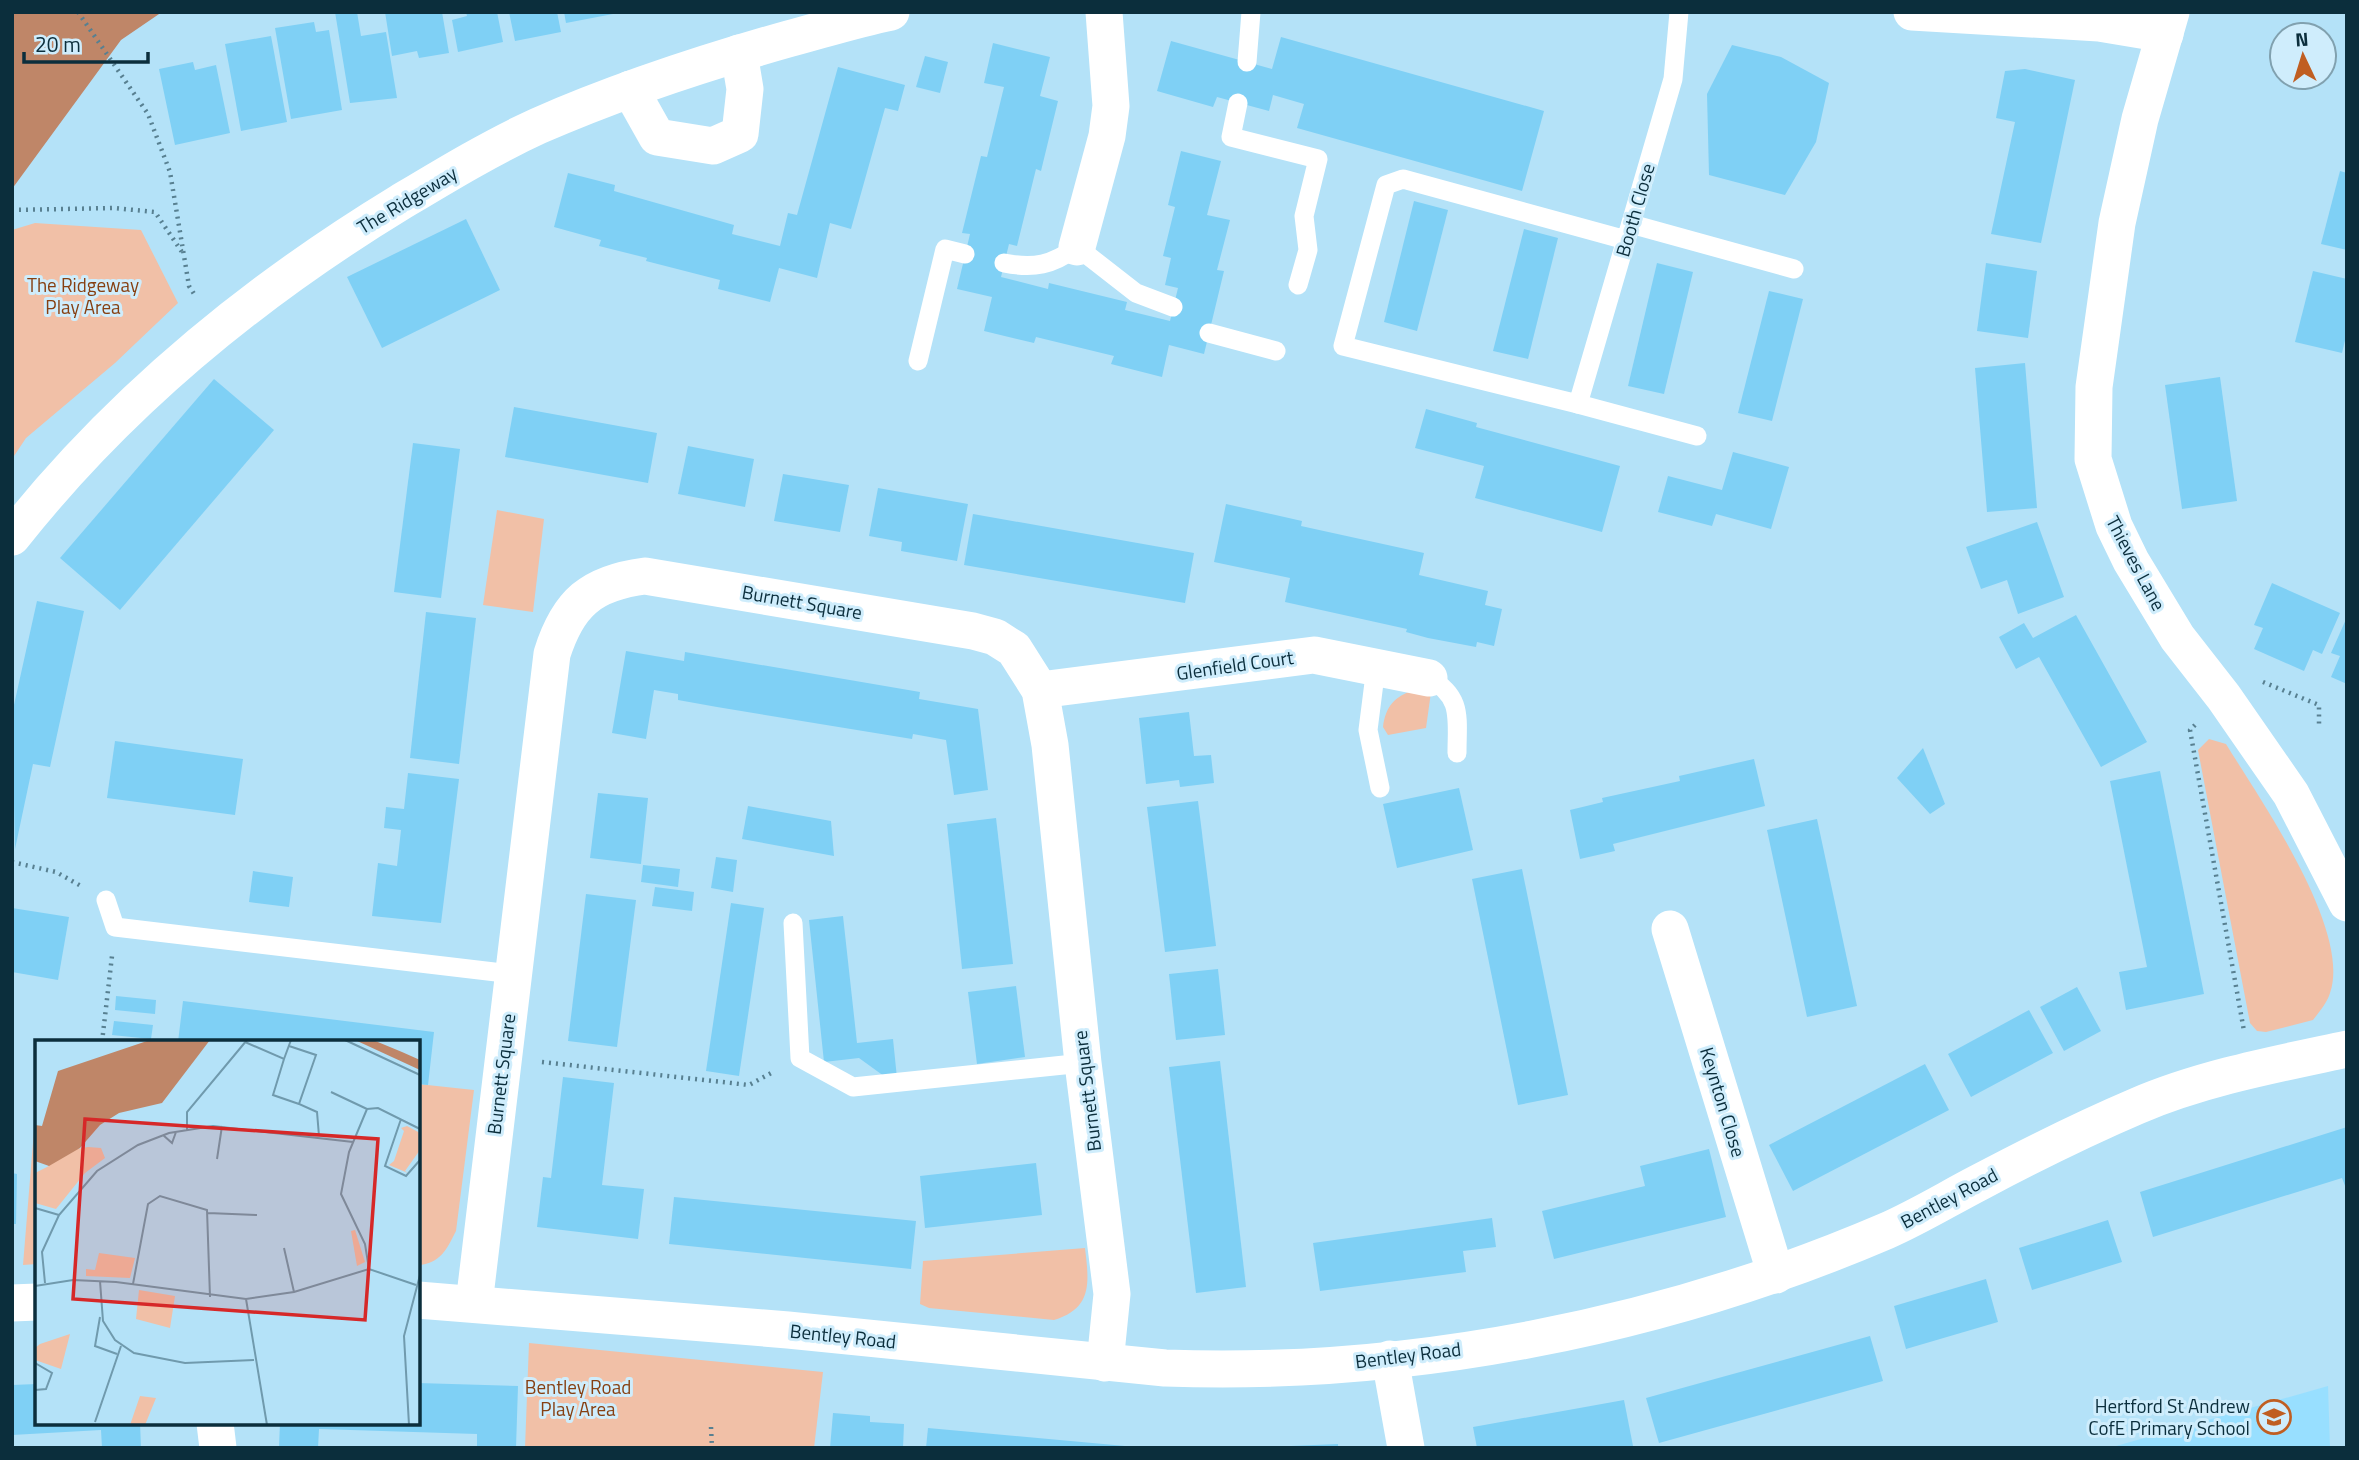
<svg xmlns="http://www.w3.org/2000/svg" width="2359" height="1460" font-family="'Titillium Web',sans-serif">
<rect width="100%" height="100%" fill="#b4e2f8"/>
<path fill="#98dfff" d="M2328 1386 2330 1448H2109Z"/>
<g fill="#f1c0a7">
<path d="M35 223 141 230 178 303 115 363 26 438 12 459V230Z"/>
<path d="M497 510 544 519 533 612 483 605Z"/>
<path d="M1414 690 1431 692 1426 728 1388 735 1383 727C1385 707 1395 696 1414 690Z"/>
<path d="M2209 739 2226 744C2259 798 2352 930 2330 993 2327 1003 2319 1012 2313 1020L2266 1032 2257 1031 2250 1023 2198 750Z"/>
<path d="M418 1084 474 1090 456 1231C447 1249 440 1264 418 1265Z"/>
<path d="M37 1094V1264L23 1265Z"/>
<path d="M1085 1248C1089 1282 1093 1308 1054 1320L929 1308 920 1304 923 1261Z"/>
<path d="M529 1343 823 1372 814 1448H525Z"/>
</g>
<path fill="#bf8668" d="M12 12H162L121 40 12 189Z"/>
<g fill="#7fd0f5">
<path d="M335 12H357L361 36 386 32 397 98 350 103Z"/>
<path d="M385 12H442L449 53 419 58 417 51 392 56Z"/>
<path d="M466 12H497L503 42 458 52 452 20 467 16Z"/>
<path d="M509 12H557L561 32 515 41Z"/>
<path d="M564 12H613V14L566 23Z"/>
<path d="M314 22 316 32 329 30 342 110 291 119 275 28Z"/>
<path d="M271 36 287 122 241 131 225 44Z"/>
<path d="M1281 37 1544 111 1522 191 1297 128 1304 104 1273 95 1269 111 1217 97 1213 107 1157 91 1171 41 1272 69Z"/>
<path d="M993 43 1050 57 1040 96 1058 101 1041 171 1036 169 1017 246 1009 244 1001 277 1048 289 1049 283 1127 302 1125 310 1170 321 1178 288 1165 285 1171 258 1163 256 1175 207 1168 205 1181 151 1221 161 1207 215 1230 220 1217 270 1224 271 1204 354 1169 345 1162 377 1111 364 1114 356 1036 337 1034 343 984 331 992 297 957 289 970 234 962 233 981 156 987 157 1004 87 984 83Z"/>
<path d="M1732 45 1781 57 1829 83 1816 142 1785 195 1709 175 1707 94Z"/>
<path d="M925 56 948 62 940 93 916 87Z"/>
<path d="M193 62 195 70 216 65 230 133 175 145 159 69Z"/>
<path d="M838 67 905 85 898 111 885 108 851 229 830 223 817 278 779 268 770 302 718 289 720 280 646 261 647 258 599 246 601 240 554 227 568 173 615 185 614 191 734 225 732 234 780 246 788 213 797 215Z"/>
<path d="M2025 69 2075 80 2041 243 1991 234 2015 122 1996 118 2005 71Z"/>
<path d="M2340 171 2347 173V250L2321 244Z"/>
<path d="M1414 201 1448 210 1417 331 1384 322Z"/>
<path d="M466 219 500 290 382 348 347 277Z"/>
<path d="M1524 229 1558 238 1528 359 1493 351Z"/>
<path d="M1657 263 1693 272 1664 394 1628 386Z"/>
<path d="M1986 263 2037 271 2028 338 1977 331Z"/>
<path d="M2313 271 2347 279V332L2342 353 2295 342Z"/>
<path d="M1769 291 1803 299 1772 421 1738 413Z"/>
<path d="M2025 363 2037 508 1987 512 1975 368Z"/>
<path d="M2220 377 2237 501 2182 509 2165 385Z"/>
<path d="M214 379 274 430 120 610 60 558Z"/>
<path d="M514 407 657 433 648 483 505 457Z"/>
<path d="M1426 409 1477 423 1476 427 1620 466 1602 532 1475 498 1484 466 1415 448Z"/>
<path d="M413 443 460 449 441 598 394 592Z"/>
<path d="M688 446 754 459 745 507 678 494Z"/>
<path d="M1733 452 1789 467 1771 529 1716 514 1712 526 1658 512 1668 476 1722 490Z"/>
<path d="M783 474 849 485 840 532 774 521Z"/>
<path d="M878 488 968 504 957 561 901 551 902 542 869 536Z"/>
<path d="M1226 504 1302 521 1301 526 1424 553 1419 575 1488 591 1485 605 1502 609 1494 646 1477 642 1476 647 1428 638 1406 632 1407 629 1285 602 1290 578 1214 562Z"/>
<path d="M973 514 1194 553 1185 603 964 565Z"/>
<path d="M2037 522 2064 597 2018 614 2007 580 1981 589 1966 547Z"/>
<path d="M2272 583 2340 613 2322 654 2313 650 2304 671 2254 649 2263 628 2254 625Z"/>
<path d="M37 601 84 611 50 767 33 764 15 849 12 714Z"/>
<path d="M426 612 476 618 459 764 410 758Z"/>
<path d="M2076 615 2147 742 2101 767 2039 657 2016 669 1999 637 2024 623 2033 638Z"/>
<path d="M2347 617V684L2331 677 2340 656 2331 653Z"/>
<path d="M626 651 684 661 685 652 920 692 919 699 978 709 988 790 954 795 946 740 913 734 912 739 717 707 678 700V694L654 690 646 739 612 733Z"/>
<path d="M1189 712 1194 756 1211 755 1214 783 1180 787 1179 780 1146 784 1139 718Z"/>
<path d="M115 741 243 759 235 815 107 798Z"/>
<path d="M1923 748 1945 804 1930 814 1897 778Z"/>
<path d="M1754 759 1765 806 1613 844 1615 851 1580 859 1570 810 1603 802 1602 798 1680 781 1679 776Z"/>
<path d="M2160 771 2204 994 2126 1010 2119 972 2147 967 2110 781Z"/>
<path d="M408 773 459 779 441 923 372 916 378 863 397 866 401 830 384 828 386 807 404 809Z"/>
<path d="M1459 788 1473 850 1397 868 1383 804Z"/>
<path d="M598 793 648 798 641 864 590 858Z"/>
<path d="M1198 801 1216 946 1165 952 1147 807Z"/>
<path d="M748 806 831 821 834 856 742 839Z"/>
<path d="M996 818 1013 964 962 969 947 824Z"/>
<path d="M1817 819 1857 1006 1807 1017 1767 830Z"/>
<path d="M716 857 737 860 733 892 711 888Z"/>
<path d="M643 865 680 869 678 887 641 882Z"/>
<path d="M1522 869 1568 1095 1518 1105 1472 879Z"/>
<path d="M253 871 293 877 289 907 249 902Z"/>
<path d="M655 887 694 892 692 911 652 906Z"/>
<path d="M586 894 636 900 617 1047 568 1041Z"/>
<path d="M731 903 764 908 739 1076 706 1071Z"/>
<path d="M12 908 69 917 58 980 12 972Z"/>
<path d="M843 916 857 1043 893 1039 897 1078 888 1079 859 1058 824 1062 809 920Z"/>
<path d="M1218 969 1225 1035 1176 1040 1169 974Z"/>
<path d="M1016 986 1025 1057 977 1064 968 992Z"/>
<path d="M2077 987 2101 1031 2064 1051 2040 1007Z"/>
<path d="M116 996 156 1000 155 1014 115 1010Z"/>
<path d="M183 1001 434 1032 428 1085 418 1084V1042H178Z"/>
<path d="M2029 1010 2053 1053 1971 1097 1948 1054Z"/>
<path d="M114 1021 153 1025 151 1039 112 1035Z"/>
<path d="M1220 1061 1246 1287 1196 1293 1169 1067Z"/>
<path d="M1925 1064 1949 1110 1793 1191 1769 1145Z"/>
<path d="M563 1077 614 1083 602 1185 644 1189 638 1239 537 1227 543 1177 551 1178Z"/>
<path d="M2347 1127V1191L2342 1178 2153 1237 2140 1192Z"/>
<path d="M1709 1149 1726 1217 1554 1259 1542 1211 1645 1186 1640 1166Z"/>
<path d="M1036 1163 1042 1215 925 1228 920 1176Z"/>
<path d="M12 1173 17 1174 16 1224H12Z"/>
<path d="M674 1197 916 1221 911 1269 669 1244Z"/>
<path d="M1492 1218 1496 1247 1463 1251 1466 1272 1320 1291 1313 1243Z"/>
<path d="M2108 1220 2122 1262 2032 1290 2019 1248Z"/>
<path d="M1986 1279 1998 1322 1906 1349 1894 1306Z"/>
<path d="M1870 1336 1883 1381 1659 1443 1646 1398Z"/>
<path d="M418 1383 518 1386 516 1448 477 1447V1434L319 1429 318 1448 279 1447 280 1423H418Z"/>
<path d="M37 1384V1423H140L141 1448H102L101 1430 12 1435V1385Z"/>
<path d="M1624 1400 1633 1446 1477 1448 1473 1427Z"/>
<path d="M833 1413 870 1416V1422L904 1424 903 1448H830Z"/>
<path d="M928 1428 1125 1446V1448H926Z"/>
<path d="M1338 1444V1448H1291V1446Z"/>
</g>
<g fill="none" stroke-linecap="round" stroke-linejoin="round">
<g stroke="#588091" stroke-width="4.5" stroke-dasharray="2 5" stroke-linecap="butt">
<path d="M78 12 148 114 170 172 189 286 196 297"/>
<path d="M12 210 114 208 155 212 182 252"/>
<path d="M2263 682 2319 705V728"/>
<path d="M2195 725 2190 730 2244 1031"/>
<path d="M12 862 56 872 81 886"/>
<path d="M102 1042 112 956"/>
<path d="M542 1062 749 1085 773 1072"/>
<path d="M711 1427 712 1448"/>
</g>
<g stroke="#fff" stroke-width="19">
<path d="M1247 62 1251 12"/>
<path d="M1238 103 1231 137 1318 159 1304 216 1308 250 1298 285"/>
<path d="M1631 224 1794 269"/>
<path d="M1626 240 1403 179 1386 185 1343 346 1578 404 1673 79 1679 12"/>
<path d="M1004 263C1034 269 1052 265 1077 247L1136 293 1173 307"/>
<path d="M1209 333 1276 351"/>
<path d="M918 361 945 249 965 254"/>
<path d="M1578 404 1697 436"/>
<path d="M1376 667 1368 730 1380 788"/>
<path d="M1429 678C1463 697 1457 718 1457 753"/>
<path d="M106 900 115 927 512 974"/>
<path d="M793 923 800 1058 853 1087 1083 1063"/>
</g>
<g stroke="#fff" stroke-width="37">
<path d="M1912 12 2099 23 2165 34"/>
<path d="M2171 12 2140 119 2117 223 2094 387 2093 459 2114 526 2131 561 2177 637 2223 696 2291 794 2347 903"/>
<path d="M630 89 657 137 713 146 740 134 745 89 739 53"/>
<path d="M1077 247 1107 136 1111 106 1104 12"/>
<path d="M12 537C119 402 253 292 399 203 444 176 490 148 538 126 620 90 703 63 788 39 822 30 856 19 891 12"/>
<path d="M1040 690 1314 655 1429 678"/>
<path d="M1670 929 1776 1275"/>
<path d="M418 1300 788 1330 1165 1368C1409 1377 1662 1327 1886 1231 1918 1217 1949 1198 1980 1182 2031 1155 2083 1129 2137 1106 2202 1078 2277 1064 2347 1049"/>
<path d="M12 1303 37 1302"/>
<path d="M474 1304 552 654C568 603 591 583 645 576L973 631 995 637 1014 649 1040 690 1050 745 1083 1063 1112 1294 1105 1363"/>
<path d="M1390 1359 1406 1448"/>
<path d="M215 1423 218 1448"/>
</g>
</g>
<defs>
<g id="school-ring" transform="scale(1.75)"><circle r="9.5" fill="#cfedfc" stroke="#c05e21" stroke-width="1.5"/><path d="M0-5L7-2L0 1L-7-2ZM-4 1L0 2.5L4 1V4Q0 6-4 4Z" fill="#c05e21"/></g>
</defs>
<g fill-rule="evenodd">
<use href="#school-ring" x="2274" y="1417"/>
</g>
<g text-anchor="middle" stroke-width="6" stroke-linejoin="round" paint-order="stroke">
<g font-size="19" fill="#0b2e3c" stroke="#cfedfc">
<text transform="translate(407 200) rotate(-31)" y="7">The Ridgeway</text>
<text transform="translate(1635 210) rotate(-74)" y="7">Booth Close</text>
<text transform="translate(2136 563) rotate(62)" y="7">Thieves Lane</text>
<text transform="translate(802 602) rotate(10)" y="7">Burnett Square</text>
<text transform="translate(1235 665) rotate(-8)" y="7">Glenfield Court</text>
<text transform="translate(501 1074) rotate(-83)" y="7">Burnett Square</text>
<text transform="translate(1087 1091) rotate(-97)" y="7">Burnett Square</text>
<text transform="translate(1723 1102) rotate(73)" y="7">Keynton Close</text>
<text transform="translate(1949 1198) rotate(-28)" y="7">Bentley Road</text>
<text transform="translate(843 1336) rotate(6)" y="7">Bentley Road</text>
<text transform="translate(1408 1355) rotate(-7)" y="7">Bentley Road</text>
</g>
<g font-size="19" fill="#863f11" stroke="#cfedfc">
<text x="83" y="292">The Ridgeway<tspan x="83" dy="22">Play Area</tspan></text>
<text x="578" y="1394">Bentley Road<tspan x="578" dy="22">Play Area</tspan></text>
</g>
<g font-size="19" fill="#0b2e3c" stroke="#cfedfc" text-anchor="end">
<text x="2250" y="1413">Hertford St Andrew<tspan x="2250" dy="22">CofE Primary School</tspan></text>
</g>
</g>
<g transform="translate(35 1040)">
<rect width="385" height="385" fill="#b4e2f8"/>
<path d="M372 86 385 93V110L370 131 373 133 354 125 359 121 369 91 366 88ZM53 107 66 108 70 118 50 133 21 169 0 163V133L14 126 3 116ZM320 190 330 222 322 226 316 191ZM64 213 100 218 95 238 51 236V229L60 230ZM104 250 140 256 135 288 101 279ZM35 294 26 329 0 320V308L5 304ZM105 356 121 358 110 385H95Z" fill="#f1c0a7"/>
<path d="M115 0H175L127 63 84 73 65 85 45 108 14 126 0 121V85L7 86 23 31ZM320 0H338L367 12 385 20V30Z" fill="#bf8668"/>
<path fill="none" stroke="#709aad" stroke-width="2" d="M310 0 385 35M210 2 249 19 256 0M254 6 281 15 264 64 282 72 284 96M249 19 238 55 264 64M296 52 332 69M332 69 314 112 306 154 330 204 334 229M332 69 343 68 385 89M366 79 350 126 371 136 385 120M152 90V72L212 0M128 95 137 103 141 92M182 119 187 86M0 168 24 175M173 173 222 175M249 208 259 252M65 241 68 281 80 300 99 313 150 323 219 320M10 243 7 212 24 175 62 131 103 105 134 93 178 86 318 102M98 244 113 164 125 156 172 170 175 257M0 246 38 240 81 242 211 259 259 252 334 229 381 245M211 259 232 385M65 277 60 306 82 314M0 323 17 333 11 349 0 350M60 382 86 306M374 385 369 296 385 235"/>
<path fill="#d62828" fill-opacity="0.15" stroke="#d62828" stroke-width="3.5" d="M50 79 343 99 330 280 38 259Z"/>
<rect width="385" height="385" fill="none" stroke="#0b2e3c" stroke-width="3.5"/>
</g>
<rect width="2359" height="1460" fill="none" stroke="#0b2e3c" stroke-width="28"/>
<g transform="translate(2303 56) rotate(356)"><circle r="33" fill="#cfedfc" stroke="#81a1af" stroke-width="2"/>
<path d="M0-5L12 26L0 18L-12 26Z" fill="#c05e21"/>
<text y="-10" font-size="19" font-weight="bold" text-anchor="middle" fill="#0b2e3c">N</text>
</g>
<path d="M24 52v10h124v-10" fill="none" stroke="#0b2e3c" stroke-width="3.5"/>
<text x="35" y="52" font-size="21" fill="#0b2e3c" stroke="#cfedfc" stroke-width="5" paint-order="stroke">20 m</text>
</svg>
